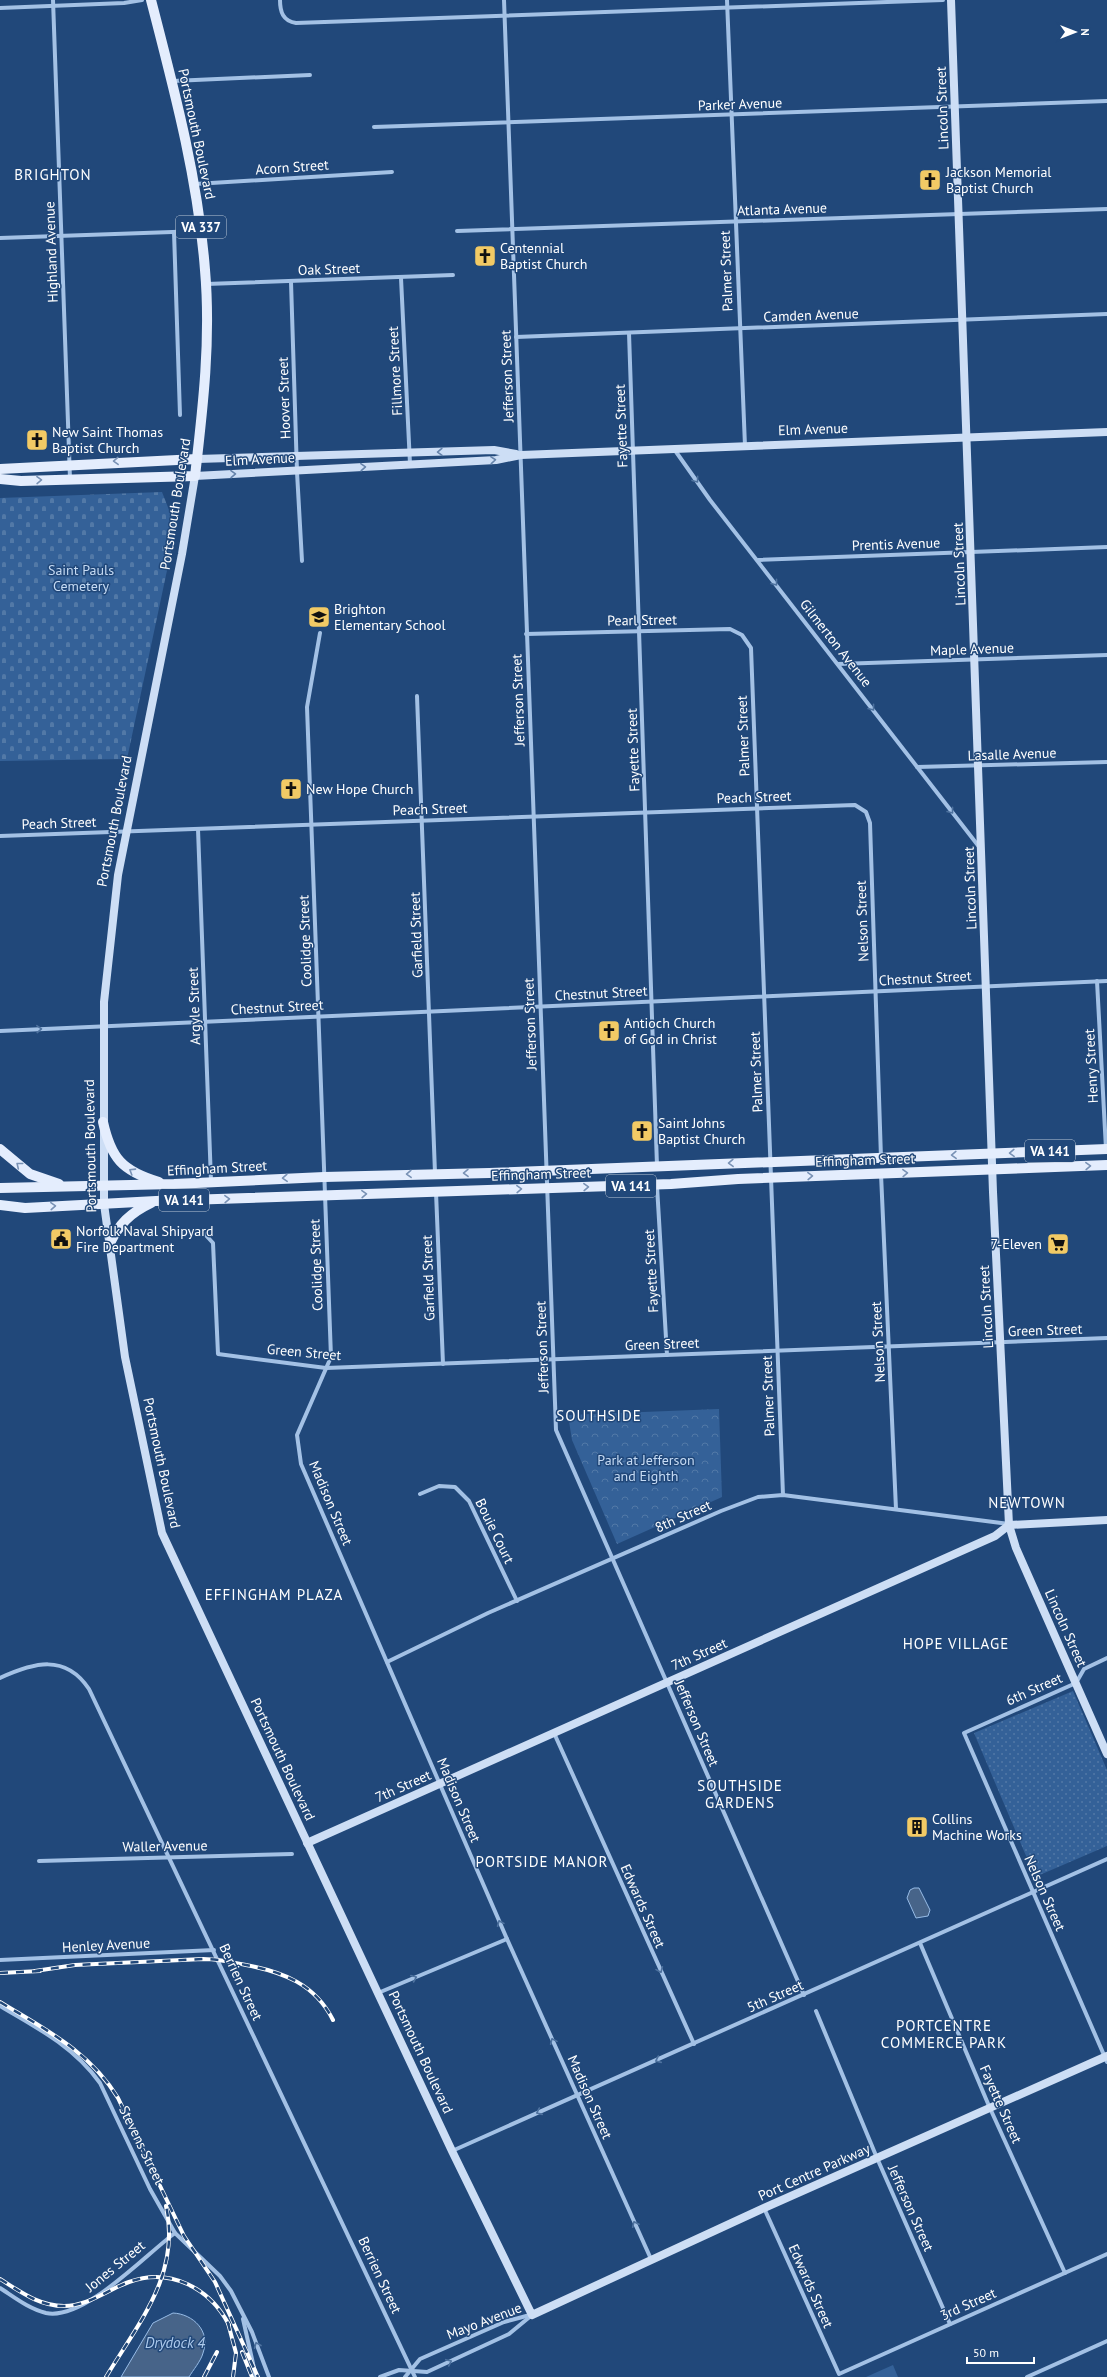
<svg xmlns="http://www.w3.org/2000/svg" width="1107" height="2377" font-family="'PT Sans',sans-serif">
<defs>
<pattern id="grass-dots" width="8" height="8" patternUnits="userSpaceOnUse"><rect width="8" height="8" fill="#346198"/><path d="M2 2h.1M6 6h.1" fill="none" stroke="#5279a7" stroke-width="1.8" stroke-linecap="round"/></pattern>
<pattern id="cemetery-stones" width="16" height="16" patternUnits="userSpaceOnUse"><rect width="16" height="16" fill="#346198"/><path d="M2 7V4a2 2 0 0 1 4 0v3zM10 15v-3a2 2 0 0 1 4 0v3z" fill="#5279a7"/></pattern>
<pattern id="park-crowns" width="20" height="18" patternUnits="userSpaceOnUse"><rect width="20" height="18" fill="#346198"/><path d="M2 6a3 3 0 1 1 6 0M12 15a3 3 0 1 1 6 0" fill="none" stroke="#5279a7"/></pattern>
</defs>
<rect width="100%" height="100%" fill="#21487a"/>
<path fill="url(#grass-dots)" d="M1073 1691 1107 1770V1846L1035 1877 974 1733Z"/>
<path fill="url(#cemetery-stones)" d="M162 492 176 528 127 759 0 761V498Z"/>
<path fill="url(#park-crowns)" d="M719 1409 722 1497 617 1544 572 1440 568 1415Z"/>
<path fill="#346198" d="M893 2365 898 2377H866Z"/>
<g fill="#476489" stroke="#97bce7">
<path d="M914 1888H919L930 1910 928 1916 916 1918 907 1898 910 1890Z"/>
<path d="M173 2313C193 2314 211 2331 203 2353 201 2361 193 2370 189 2377H121L153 2323Z"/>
</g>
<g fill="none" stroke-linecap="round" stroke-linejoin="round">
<g stroke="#a3c1e5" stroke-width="4">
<path d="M53 0 70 479"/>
<path d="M280 0C280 12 283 21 296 23L943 0"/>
<path d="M504 0 556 1430 804 1995"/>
<path d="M727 0 745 446"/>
<path d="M0 8 124 3 142 0"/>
<path d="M173 81 310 75"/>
<path d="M374 127 1107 101"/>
<path d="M195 184 392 172"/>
<path d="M457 231 1107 209"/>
<path d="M174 232 180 415"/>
<path d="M0 238 201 231"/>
<path d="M401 278 410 464"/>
<path d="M291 282 297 472 302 561"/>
<path d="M206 284 453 275"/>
<path d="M629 333 657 1166"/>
<path d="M516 337 1107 314"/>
<path d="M674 449 710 500 980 848"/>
<path d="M758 560 1107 547"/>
<path d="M320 633 307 707 331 1357 297 1435 301 1464 507 1939 651 2259"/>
<path d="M526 634 730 629 742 635 751 648 783 1495"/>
<path d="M838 664 1107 655"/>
<path d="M417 696 435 1173"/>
<path d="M917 767 1107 762"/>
<path d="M198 829 211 1181"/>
<path d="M0 836 855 805 866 812 870 823 881 1158"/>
<path d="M1097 981 1106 1149"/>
<path d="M0 1031 1107 981"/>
<path d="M881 1174 896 1509"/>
<path d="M657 1186 667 1355"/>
<path d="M436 1192 443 1364"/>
<path d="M202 1231 213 1243 218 1354 326 1368 1107 1338"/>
<path d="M420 1494 439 1486 455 1487 469 1501 517 1601"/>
<path d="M1107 1658 1084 1669 1076 1683 964 1733 1107 2062"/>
<path d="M387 1662 488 1613 721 1511 758 1497 783 1495 1009 1524"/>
<path d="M0 1678C33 1663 65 1653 89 1689L415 2377"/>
<path d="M554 1733 694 2044"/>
<path d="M39 1861 292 1854"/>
<path d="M920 1943 989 2106 1065 2273"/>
<path d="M0 1960 214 1950"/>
<path d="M378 1993 507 1939"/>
<path d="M0 2006C38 2028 74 2047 100 2083L150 2189 175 2233 220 2276 231 2291 252 2332 269 2377"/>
<path d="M816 2011 877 2158 950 2324"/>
<path d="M452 2151 1107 1859"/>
<path d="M764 2208 839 2374 1107 2254"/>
<path d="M0 2288C14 2297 29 2309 46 2313 84 2321 145 2255 175 2233"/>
<path d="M243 2319 256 2377"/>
<path d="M380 2377 399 2370 427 2372 509 2334 532 2315"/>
<path d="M405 2377 420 2359 504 2322 530 2315"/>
<path d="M1027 2377 1107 2341"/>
</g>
<g stroke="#cddef5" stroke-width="8">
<path d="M951 0 993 1192 1009 1525 1016 1548 1107 1754"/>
<path d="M1107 432 521 455 496 460 195 476 182 554 118 875 104 1002V1204L125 1357 162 1533 452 2151 532 2315 764 2208 1107 2056"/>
<path d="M197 459 494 450 516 454"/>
<path d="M307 1843 995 1536 1009 1525 1107 1520"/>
</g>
<g stroke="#e4edfd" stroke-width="10">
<path d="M0 469 197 459"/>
<path d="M0 479 21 481 195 476C203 407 211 339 205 270 198 178 174 89 151 0"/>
<path d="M103 1122C111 1158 122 1171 159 1182"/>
<path d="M0 1149 30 1174 59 1184"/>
<path d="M0 1188 174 1184 324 1177 489 1173 1107 1149"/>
<path d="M0 1205 25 1208 156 1201 671 1184 738 1179 1107 1165"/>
<path d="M109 1245C119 1224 130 1213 151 1203"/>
</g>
<g stroke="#fff" stroke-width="4">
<g id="rail">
<path d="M35 1971 75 1965 203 1959C218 1959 232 1962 246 1965 283 1972 315 1984 333 2020"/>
<path d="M0 1973 40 1971"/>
<path d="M0 2002C46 2030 89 2051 118 2098L184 2236 215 2282 258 2377"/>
<path d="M0 2279C21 2292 39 2306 64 2306 88 2306 107 2290 129 2282 170 2267 210 2288 229 2325"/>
<path d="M228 2323 236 2353 233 2377"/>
<path d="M242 2352 252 2377"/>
<path d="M106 2377C139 2322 181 2274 166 2206"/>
<path d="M204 2377 217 2352"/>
</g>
</g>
<use href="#rail" stroke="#21487a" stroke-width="2.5" stroke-dasharray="8" stroke-linecap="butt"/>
</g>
<defs><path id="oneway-chevron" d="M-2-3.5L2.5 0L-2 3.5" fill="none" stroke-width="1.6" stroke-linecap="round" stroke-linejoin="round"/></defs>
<g stroke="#6684ab">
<use href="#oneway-chevron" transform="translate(440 452) rotate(178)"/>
<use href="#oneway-chevron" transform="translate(493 460) rotate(-5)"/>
<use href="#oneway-chevron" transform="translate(363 467) rotate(-4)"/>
<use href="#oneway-chevron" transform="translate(233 474) rotate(-2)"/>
</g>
<g stroke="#7992b5">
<use href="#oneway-chevron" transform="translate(116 461) rotate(178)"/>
<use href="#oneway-chevron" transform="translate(39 480) rotate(-1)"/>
<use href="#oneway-chevron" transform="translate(1012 1153) rotate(178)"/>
<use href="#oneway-chevron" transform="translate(954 1155) rotate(178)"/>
<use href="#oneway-chevron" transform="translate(731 1163) rotate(178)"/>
<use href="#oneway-chevron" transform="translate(19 1165) rotate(-141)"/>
<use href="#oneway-chevron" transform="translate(1088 1166) rotate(-2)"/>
<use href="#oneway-chevron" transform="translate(132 1171) rotate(-148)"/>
<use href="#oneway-chevron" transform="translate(466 1173) rotate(179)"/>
<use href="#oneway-chevron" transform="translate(905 1173) rotate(-2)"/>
<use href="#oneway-chevron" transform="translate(409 1174) rotate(178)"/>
<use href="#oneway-chevron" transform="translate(810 1176) rotate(-2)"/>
<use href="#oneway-chevron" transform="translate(285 1178) rotate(177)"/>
<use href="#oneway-chevron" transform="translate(586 1187) rotate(-2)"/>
<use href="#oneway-chevron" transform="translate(519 1189) rotate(-2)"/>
<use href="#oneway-chevron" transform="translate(364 1194) rotate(-2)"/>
<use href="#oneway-chevron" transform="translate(227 1199) rotate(-2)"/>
<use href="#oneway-chevron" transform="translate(53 1206) rotate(-3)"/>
</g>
<g stroke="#4e729f">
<use href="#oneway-chevron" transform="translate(696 480) rotate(54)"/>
<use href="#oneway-chevron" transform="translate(775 583) rotate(52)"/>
<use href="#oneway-chevron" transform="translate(872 708) rotate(52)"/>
<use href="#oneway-chevron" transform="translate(951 811) rotate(52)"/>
<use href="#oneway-chevron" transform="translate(39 1029) rotate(-3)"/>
<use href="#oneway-chevron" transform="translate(500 1923) rotate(-113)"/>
<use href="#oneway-chevron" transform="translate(660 1970) rotate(66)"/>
<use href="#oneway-chevron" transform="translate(414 1978) rotate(-23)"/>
<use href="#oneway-chevron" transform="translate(553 2041) rotate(-114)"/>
<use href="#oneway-chevron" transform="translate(658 2060) rotate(156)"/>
<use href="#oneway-chevron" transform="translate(539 2112) rotate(156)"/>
<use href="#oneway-chevron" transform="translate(635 2224) rotate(-115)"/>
<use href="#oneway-chevron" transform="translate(257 2345) rotate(-112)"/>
<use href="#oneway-chevron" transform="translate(449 2362) rotate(-25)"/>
</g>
<defs>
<g id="church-square" transform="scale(1.15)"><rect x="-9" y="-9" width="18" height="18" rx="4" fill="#f2ca65" stroke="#21487a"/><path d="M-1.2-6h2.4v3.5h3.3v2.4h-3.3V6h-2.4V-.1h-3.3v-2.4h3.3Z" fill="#111"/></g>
<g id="school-square" transform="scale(1.15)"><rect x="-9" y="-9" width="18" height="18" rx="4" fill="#f2ca65" stroke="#21487a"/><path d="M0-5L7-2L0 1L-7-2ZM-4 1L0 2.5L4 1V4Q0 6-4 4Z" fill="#111"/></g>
<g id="civic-square" transform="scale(1.15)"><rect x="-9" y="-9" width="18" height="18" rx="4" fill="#f2ca65" stroke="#21487a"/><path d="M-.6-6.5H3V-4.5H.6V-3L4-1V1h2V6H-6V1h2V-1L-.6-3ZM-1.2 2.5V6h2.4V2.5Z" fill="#111"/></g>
<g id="supermarket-square" transform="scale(1.15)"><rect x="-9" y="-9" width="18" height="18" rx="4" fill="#f2ca65" stroke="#21487a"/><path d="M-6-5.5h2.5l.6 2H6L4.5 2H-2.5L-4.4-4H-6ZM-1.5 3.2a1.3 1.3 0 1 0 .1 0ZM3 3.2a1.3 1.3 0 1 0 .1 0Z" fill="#111"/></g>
<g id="building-square" transform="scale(1.15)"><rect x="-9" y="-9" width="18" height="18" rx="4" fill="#f2ca65" stroke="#21487a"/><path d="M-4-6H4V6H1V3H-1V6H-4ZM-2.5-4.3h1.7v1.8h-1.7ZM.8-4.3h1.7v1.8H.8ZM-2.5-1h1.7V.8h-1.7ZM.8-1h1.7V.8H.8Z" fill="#111"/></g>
</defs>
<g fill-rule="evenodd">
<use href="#church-square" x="930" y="180"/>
<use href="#church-square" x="485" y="256"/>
<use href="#church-square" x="37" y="440"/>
<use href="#school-square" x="319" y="617"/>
<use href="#church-square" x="291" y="789"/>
<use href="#church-square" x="609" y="1031"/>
<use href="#church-square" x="642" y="1131"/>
<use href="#civic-square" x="61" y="1239"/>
<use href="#supermarket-square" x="1058" y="1244"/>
<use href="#building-square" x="917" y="1827"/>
</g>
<g text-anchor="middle" stroke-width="3" stroke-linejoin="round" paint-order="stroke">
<g fill="#21487a" stroke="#bcc8d7" stroke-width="1">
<rect x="176" y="216" width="50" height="22" rx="3"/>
<rect x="1025" y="1140" width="50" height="22" rx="3"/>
<rect x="606" y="1175" width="50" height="22" rx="3"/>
<rect x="159" y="1189" width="50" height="22" rx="3"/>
</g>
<g font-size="13" font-weight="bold" fill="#fff">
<text x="201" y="232">VA 337</text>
<text x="1050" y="1156">VA 141</text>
<text x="631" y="1191">VA 141</text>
<text x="184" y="1205">VA 141</text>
</g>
<g font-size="14" fill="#fff" stroke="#21487a">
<text transform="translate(740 104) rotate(-2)" y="5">Parker Avenue</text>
<text transform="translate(942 108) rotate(-92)" y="5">Lincoln Street</text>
<text transform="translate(197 134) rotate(78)" y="5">Portsmouth Boulevard</text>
<text transform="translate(292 167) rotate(-4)" y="5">Acorn Street</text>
<text transform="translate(782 209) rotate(-2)" y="5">Atlanta Avenue</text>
<text transform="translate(51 252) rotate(-92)" y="5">Highland Avenue</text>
<text transform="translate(329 269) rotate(-2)" y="5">Oak Street</text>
<text transform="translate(726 271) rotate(-92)" y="5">Palmer Street</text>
<text transform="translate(811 315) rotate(-2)" y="5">Camden Avenue</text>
<text transform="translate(395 371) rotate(-93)" y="5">Fillmore Street</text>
<text transform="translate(507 376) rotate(-92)" y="5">Jefferson Street</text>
<text transform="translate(284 398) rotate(-92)" y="5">Hoover Street</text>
<text transform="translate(621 426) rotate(-92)" y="5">Fayette Street</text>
<text transform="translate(813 429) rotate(-2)" y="5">Elm Avenue</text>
<text transform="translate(260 459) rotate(-3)" y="5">Elm Avenue</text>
<text transform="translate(175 504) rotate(-81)" y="5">Portsmouth Boulevard</text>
<text transform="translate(896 544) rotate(-2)" y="5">Prentis Avenue</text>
<text transform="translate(959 564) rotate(-92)" y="5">Lincoln Street</text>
<text transform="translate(642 620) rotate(-1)" y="5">Pearl Street</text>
<text transform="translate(836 643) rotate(52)" y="5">Gilmerton Avenue</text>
<text transform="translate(972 649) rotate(-2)" y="5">Maple Avenue</text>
<text transform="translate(518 700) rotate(-92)" y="5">Jefferson Street</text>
<text transform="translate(743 736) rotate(-92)" y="5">Palmer Street</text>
<text transform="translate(633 750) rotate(-92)" y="5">Fayette Street</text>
<text transform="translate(1012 754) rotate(-2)" y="5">Lasalle Avenue</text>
<text transform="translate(754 797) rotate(-2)" y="5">Peach Street</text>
<text transform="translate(430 809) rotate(-2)" y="5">Peach Street</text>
<text transform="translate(114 821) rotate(-79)" y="5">Portsmouth Boulevard</text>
<text transform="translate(59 823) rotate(-2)" y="5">Peach Street</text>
<text transform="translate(970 888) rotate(-92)" y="5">Lincoln Street</text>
<text transform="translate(862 921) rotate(-92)" y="5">Nelson Street</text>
<text transform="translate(416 935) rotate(-92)" y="5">Garfield Street</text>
<text transform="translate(305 941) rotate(-92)" y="5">Coolidge Street</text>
<text transform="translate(925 978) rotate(-3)" y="5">Chestnut Street</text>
<text transform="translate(601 993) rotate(-3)" y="5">Chestnut Street</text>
<text transform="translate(194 1006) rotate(-92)" y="5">Argyle Street</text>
<text transform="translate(277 1007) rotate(-3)" y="5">Chestnut Street</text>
<text transform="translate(530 1024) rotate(-92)" y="5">Jefferson Street</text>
<text transform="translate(1091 1066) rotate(-93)" y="5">Henry Street</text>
<text transform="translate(756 1072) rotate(-92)" y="5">Palmer Street</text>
<text transform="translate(90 1146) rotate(-91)" y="5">Portsmouth Boulevard</text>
<text transform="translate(865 1160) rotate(-2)" y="5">Effingham Street</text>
<text transform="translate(217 1168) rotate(-3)" y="5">Effingham Street</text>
<text transform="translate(541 1174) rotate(-2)" y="5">Effingham Street</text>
<text transform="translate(316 1265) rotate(-92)" y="5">Coolidge Street</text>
<text transform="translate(651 1271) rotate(-93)" y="5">Fayette Street</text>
<text transform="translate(428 1278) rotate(-92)" y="5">Garfield Street</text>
<text transform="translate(986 1307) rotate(-93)" y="5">Lincoln Street</text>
<text transform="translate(1045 1330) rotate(-2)" y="5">Green Street</text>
<text transform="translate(878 1342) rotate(-93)" y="5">Nelson Street</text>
<text transform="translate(662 1344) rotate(-2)" y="5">Green Street</text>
<text transform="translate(542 1347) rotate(-92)" y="5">Jefferson Street</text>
<text transform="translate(304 1352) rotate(5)" y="5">Green Street</text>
<text transform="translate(768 1396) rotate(-92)" y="5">Palmer Street</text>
<text transform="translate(162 1463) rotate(78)" y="5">Portsmouth Boulevard</text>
<text transform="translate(331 1503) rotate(67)" y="5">Madison Street</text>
<text transform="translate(683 1516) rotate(-24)" y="5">8th Street</text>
<text transform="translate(495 1531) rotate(64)" y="5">Bouie Court</text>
<text transform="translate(1066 1628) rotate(66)" y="5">Lincoln Street</text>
<text transform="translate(699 1654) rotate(-24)" y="5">7th Street</text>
<text transform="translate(1034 1689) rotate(-24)" y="5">6th Street</text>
<text transform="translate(697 1723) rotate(67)" y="5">Jefferson Street</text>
<text transform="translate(283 1759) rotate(65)" y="5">Portsmouth Boulevard</text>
<text transform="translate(403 1786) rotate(-24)" y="5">7th Street</text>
<text transform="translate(459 1800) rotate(67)" y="5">Madison Street</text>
<text transform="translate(165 1846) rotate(-1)" y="5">Waller Avenue</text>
<text transform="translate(1045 1893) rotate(66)" y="5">Nelson Street</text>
<text transform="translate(643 1906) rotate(66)" y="5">Edwards Street</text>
<text transform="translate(106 1945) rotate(-3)" y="5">Henley Avenue</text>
<text transform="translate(241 1982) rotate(65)" y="5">Berrien Street</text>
<text transform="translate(775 1996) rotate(-24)" y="5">5th Street</text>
<text transform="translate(421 2052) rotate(65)" y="5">Portsmouth Boulevard</text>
<text transform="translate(590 2097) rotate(66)" y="5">Madison Street</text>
<text transform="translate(1001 2104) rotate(66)" y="5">Fayette Street</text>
<text transform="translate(142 2145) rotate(64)" y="5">Stevens Street</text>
<text transform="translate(814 2172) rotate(-24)" y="5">Port Centre Parkway</text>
<text transform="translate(911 2208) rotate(66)" y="5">Jefferson Street</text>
<text transform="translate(115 2266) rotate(-39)" y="5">Jones Street</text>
<text transform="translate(380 2275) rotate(65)" y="5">Berrien Street</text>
<text transform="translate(811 2286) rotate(66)" y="5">Edwards Street</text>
<text transform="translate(968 2304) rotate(-24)" y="5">3rd Street</text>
<text transform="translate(484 2321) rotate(-21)" y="5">Mayo Avenue</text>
</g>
<g font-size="14" fill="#fff" stroke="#21487a" text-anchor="start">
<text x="946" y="177">Jackson Memorial<tspan x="946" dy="16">Baptist Church</tspan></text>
<text x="500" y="253">Centennial<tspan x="500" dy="16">Baptist Church</tspan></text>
<text x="52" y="437">New Saint Thomas<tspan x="52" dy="16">Baptist Church</tspan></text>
<text x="334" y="614">Brighton<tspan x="334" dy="16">Elementary School</tspan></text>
<text x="306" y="794">New Hope Church</text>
<text x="624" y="1028">Antioch Church<tspan x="624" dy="16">of God in Christ</tspan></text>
<text x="658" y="1128">Saint Johns<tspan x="658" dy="16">Baptist Church</tspan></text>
<text x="76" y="1236">Norfolk Naval Shipyard<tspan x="76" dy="16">Fire Department</tspan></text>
<text x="1042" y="1249" text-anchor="end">7-Eleven</text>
<text x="932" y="1824">Collins<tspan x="932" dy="16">Machine Works</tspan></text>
</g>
<g font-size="14" fill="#c6dbf4" stroke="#21487a">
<text x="81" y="575">Saint Pauls<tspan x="81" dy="16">Cemetery</tspan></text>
<text x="646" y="1465">Park at Jefferson<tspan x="646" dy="16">and Eighth</tspan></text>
</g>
<g font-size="15" letter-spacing="1" fill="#fff" stroke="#21487a">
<text x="53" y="180">BRIGHTON</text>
<text x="599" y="1421">SOUTHSIDE</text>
<text x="1027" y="1508">NEWTOWN</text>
<text x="274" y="1600">EFFINGHAM PLAZA</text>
<text x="956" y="1649">HOPE VILLAGE</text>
<text x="740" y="1791">SOUTHSIDE<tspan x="740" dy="17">GARDENS</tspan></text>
<text x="542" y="1867">PORTSIDE MANOR</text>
<text x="944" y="2031">PORTCENTRE<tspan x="944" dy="17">COMMERCE PARK</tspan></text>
</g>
<g font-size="15" font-style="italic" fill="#aecbed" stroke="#21487a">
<text x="175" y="2348">Drydock 4</text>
</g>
</g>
<g transform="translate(1075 32) rotate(90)" stroke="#21487a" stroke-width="3" paint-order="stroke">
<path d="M0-3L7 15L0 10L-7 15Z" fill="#ffffff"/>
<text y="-6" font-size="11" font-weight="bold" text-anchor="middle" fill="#ffffff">N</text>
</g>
<path d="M967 2357v6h67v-6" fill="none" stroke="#ffffff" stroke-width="2"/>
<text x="973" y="2357" font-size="12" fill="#ffffff" stroke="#21487a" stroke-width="3" paint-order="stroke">50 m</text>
</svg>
